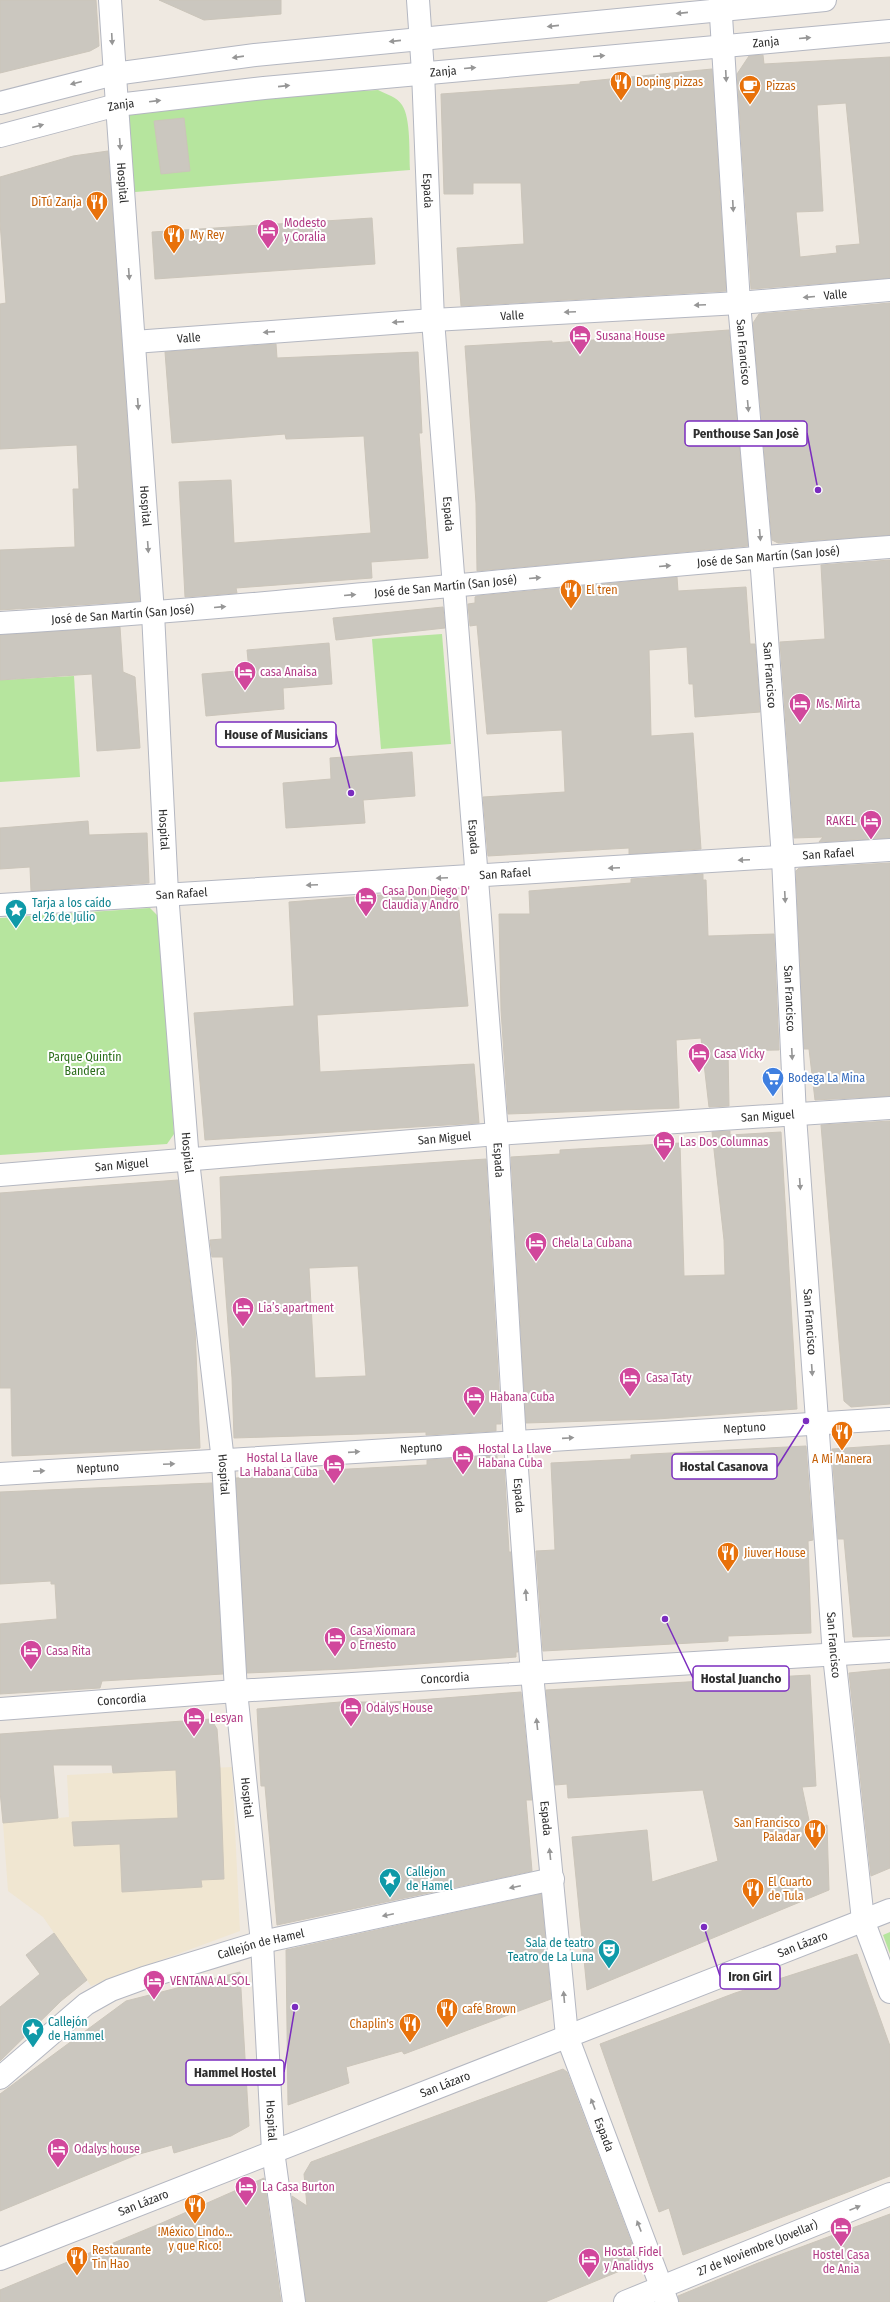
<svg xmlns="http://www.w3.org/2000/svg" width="890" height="2302" font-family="'Fira Sans Condensed',sans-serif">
<rect width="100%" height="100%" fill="#efe9e1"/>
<path fill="#f0e6d1" d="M232 1767 240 1931 91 1986 43 1917 8 1891 3 1823 69 1817 67 1775Z"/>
<g fill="#b6e59e">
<path d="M378 90C386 94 397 97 402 105 411 118 409 153 410 170L123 193 117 105Z"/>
<path d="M442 634 451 744 381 749 372 639Z"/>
<path d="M74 676 80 777 0 782V680Z"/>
<path d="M150 908 159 917 174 1134 167 1144 0 1155V918Z"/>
<path d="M890 1932V1954L883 1935Z"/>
</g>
<g fill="#cbc7bf" stroke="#cbc5ba" fill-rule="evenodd">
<path d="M0 0H96L99 46 90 51 0 73Z"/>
<path d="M159 0H281V14L204 20Z"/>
<path d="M763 55 764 64 890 57V278L751 289 737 74 749 56ZM846 103 860 244 836 246 837 253 800 257 796 212 823 211 817 105Z"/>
<path d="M712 69 726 291 461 306 457 248 524 244 521 183H473V194H444L441 94 580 84V82Z"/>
<path d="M184 118 190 171 161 174 154 121Z"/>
<path d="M108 151 140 601 0 610V550L75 547 73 489H79L77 445 0 449V304L6 303 0 222V177L73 156Z"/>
<path d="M372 218 375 264 155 279 152 232Z"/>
<path d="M890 303V535L778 543 772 540 753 323 759 314Z"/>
<path d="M729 330 748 546 477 571 476 503 465 346 552 341V343Z"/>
<path d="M276 344 277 358 418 352 422 433H419L428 558 371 562 372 578 236 588 237 593 185 597 179 482 231 480 234 543 371 533 364 436 286 439 285 434 172 443 165 352Z"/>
<path d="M890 560V838L819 842 823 837 794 838 780 642 825 639 821 565Z"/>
<path d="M677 577 678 591 746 587 750 644H755L760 712 695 717 693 684H689L687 647 649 650 651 736 693 733 701 849 629 854V848L488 856 483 797 565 792 562 730 487 734 477 625 470 626 468 604 475 603V597L477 596Z"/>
<path d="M443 607 445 628 336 640 333 618Z"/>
<path d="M120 627 123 672 135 677 140 748 97 751 92 674 0 680V635Z"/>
<path d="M329 643 332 684 283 688 284 709 206 716 202 674 249 670 247 650Z"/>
<path d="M412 752 415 796 363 800 365 823 286 828 283 783 331 779 330 758Z"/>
<path d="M88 821 89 835 147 833 149 883 31 891 30 867 0 869V828Z"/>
<path d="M890 863V1096L815 1100 809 1049H804L796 871 799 868Z"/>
<path d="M703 874V880H706L708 936 774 934 779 1050 728 1051 729 1106 709 1107 701 1038 676 1040 679 1108 508 1114 501 1010 499 914H530L529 891 631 883V879Z"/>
<path d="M457 889 468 1006 317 1015 320 1072 474 1064 479 1123 205 1140 194 1013 294 1006 289 902Z"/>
<path d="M890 1121V1404L851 1407 844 1401 821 1125Z"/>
<path d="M730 1131V1135L781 1132 797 1409 657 1419 526 1423 511 1157 560 1154V1150L680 1143 684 1276 725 1275 724 1240 712 1132Z"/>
<path d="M486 1159 501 1424H496V1431L426 1435V1432L234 1438 232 1378 223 1257H212L210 1240 222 1239 220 1177ZM358 1266 366 1376 315 1378 309 1268Z"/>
<path d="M178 1180 195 1328 200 1448 12 1456 11 1388H0V1193Z"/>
<path d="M890 1445V1636L853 1637 844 1539H838L832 1449Z"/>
<path d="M806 1446 813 1540 808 1541 811 1633 728 1636V1641L543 1651 536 1551 555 1550 551 1463 631 1459V1455Z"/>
<path d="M497 1456V1463H504L509 1552H511L518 1652H516V1657L346 1669 247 1673 236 1478 309 1474V1471L427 1465V1460Z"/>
<path d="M212 1483 223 1674 102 1681 100 1688 0 1694V1624L57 1619 55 1584H51V1581L0 1584V1492Z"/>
<path d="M890 1669V1868L871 1876 849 1673Z"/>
<path d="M810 1675 816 1786 802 1787 811 1830 827 1825 829 1890 587 1990 572 1837 647 1830 652 1882 718 1861 703 1790 568 1798 567 1784 555 1785 546 1690Z"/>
<path d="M521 1692 532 1800H526L532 1871 277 1925 265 1786H261L257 1709 352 1701 353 1702H393Z"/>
<path d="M211 1719 217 1729 220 1768 224 1879 201 1880 202 1887 122 1892 120 1844 74 1846 72 1822 178 1818 176 1770 113 1773 112 1765H53L58 1818 3 1823 0 1791V1734Z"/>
<path d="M541 1894 551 1999 404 2054 402 2051 346 2067 349 2083 288 2105 286 1950Z"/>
<path d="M54 1933 87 1980 61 2001 0 2061V2007L40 1974 26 1955Z"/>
<path d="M857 1954 890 2046V2176L683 2255 669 2208 659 2212 600 2044 735 1993Z"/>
<path d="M240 1972 249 2126 231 2136 174 2153 172 2145 136 2155 0 2211V2094L126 2001Z"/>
<path d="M563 2069 567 2072 639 2263 545 2302H306L292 2196 307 2206 304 2174 311 2162Z"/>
<path d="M264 2178 281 2302H0V2290L164 2222Z"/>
<path d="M890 2214V2302H679L678 2296 758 2263Z"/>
</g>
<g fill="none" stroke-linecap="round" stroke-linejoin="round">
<g stroke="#b4b7c1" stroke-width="24">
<g id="street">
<path id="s1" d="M418 0 423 72 433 320 497 1134 515 1442 532 1674 567 2036 667 2302"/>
<path id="s2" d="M720 0 739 303 761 556 783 858 795 1116 834 1655 863 1920 890 1992"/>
<path id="s3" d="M117 105 153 613 167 893 188 1161 223 1461 236 1691 262 1942 273 2151 294 2302"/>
<path id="s4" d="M134 342 433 320 739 303 890 290"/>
<path id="s5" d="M0 623C297 605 593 569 890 547"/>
<path id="s6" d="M0 1175 497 1134 890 1108"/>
<path id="s7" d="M0 1709 236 1691 890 1651"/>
<path id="s8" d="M0 2078 86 2004 111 1990 144 1978 262 1942 553 1879"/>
<path id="s9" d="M625 2302 890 2194"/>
</g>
</g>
<g stroke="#b4b7c1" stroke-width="24">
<g id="secondary">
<path d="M110 0 117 105"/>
<path d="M0 103 114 74 255 55 825 0"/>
<path id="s10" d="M0 136 117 105 264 88 890 31"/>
<path id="s11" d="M0 905 890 850"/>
<path id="s12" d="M0 1474 890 1419"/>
<path id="s13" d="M0 2259 890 1910"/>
</g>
</g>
<use href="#street" stroke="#fff" stroke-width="22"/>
<use href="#secondary" stroke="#fff" stroke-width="22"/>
</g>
<defs><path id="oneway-solid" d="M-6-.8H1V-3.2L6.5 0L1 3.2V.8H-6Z"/></defs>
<g fill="#969696">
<use href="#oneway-solid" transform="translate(682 13) rotate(174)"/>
<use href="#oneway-solid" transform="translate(553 26) rotate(174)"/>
<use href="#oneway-solid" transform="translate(805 38) rotate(-5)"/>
<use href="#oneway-solid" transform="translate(112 39) rotate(87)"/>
<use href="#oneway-solid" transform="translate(395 41) rotate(174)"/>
<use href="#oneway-solid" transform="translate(599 56) rotate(-5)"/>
<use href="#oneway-solid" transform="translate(238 57) rotate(172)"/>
<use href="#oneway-solid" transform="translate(470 68) rotate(-5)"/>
<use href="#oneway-solid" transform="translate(726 76) rotate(87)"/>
<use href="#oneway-solid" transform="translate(76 83) rotate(166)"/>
<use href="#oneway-solid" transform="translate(284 86) rotate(-6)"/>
<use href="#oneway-solid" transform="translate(155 101) rotate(-7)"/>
<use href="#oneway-solid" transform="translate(38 126) rotate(-15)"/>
<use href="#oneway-solid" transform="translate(120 144) rotate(86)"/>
<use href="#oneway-solid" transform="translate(733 206) rotate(87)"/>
<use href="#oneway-solid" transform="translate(129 274) rotate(86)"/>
<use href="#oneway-solid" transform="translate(809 297) rotate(175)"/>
<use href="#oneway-solid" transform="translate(700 305) rotate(177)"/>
<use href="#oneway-solid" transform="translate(570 312) rotate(177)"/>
<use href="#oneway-solid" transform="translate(398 322) rotate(176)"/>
<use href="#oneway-solid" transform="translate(269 332) rotate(176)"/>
<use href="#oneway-solid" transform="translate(138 404) rotate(86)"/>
<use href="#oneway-solid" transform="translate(748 406) rotate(85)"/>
<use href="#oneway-solid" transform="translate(760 535) rotate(85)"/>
<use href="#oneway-solid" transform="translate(148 547) rotate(86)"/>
<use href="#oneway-solid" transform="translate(665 566) rotate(-5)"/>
<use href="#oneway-solid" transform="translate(535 578) rotate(-5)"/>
<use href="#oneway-solid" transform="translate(350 595) rotate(-5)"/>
<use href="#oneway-solid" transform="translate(220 607) rotate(-5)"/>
<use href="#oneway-solid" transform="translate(744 860) rotate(177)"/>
<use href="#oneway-solid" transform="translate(614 868) rotate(177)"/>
<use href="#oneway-solid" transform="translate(442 878) rotate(177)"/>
<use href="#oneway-solid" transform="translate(312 885) rotate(177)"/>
<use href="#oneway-solid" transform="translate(785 897) rotate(87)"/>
<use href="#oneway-solid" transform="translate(792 1054) rotate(87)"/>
<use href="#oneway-solid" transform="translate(800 1184) rotate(86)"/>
<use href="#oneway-solid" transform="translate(812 1370) rotate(86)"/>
<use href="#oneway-solid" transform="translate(568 1438) rotate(-4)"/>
<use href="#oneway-solid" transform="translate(354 1452) rotate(-4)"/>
<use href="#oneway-solid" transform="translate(169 1464) rotate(-3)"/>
<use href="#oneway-solid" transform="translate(39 1471) rotate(-3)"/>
<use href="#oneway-solid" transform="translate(526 1595) rotate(-94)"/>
<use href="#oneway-solid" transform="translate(537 1724) rotate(-96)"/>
<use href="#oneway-solid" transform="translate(550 1854) rotate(-96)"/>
<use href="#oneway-solid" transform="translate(515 1887) rotate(168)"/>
<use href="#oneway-solid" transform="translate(388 1915) rotate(168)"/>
<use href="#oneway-solid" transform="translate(564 1997) rotate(-95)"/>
<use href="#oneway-solid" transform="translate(593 2104) rotate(-111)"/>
<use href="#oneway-solid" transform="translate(855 2208) rotate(-22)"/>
<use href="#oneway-solid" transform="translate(639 2226) rotate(-111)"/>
</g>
<defs>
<g id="restaurant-pin" transform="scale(1.15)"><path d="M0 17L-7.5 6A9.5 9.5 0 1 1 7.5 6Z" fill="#e8710a" stroke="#fff"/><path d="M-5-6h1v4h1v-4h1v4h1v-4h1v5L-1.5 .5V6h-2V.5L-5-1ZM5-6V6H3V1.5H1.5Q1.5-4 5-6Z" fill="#fff"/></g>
<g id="cafe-pin" transform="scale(1.15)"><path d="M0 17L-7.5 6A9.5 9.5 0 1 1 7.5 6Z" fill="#e8710a" stroke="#fff"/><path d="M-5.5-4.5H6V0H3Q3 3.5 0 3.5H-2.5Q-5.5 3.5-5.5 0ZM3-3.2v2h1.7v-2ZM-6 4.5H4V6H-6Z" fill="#fff"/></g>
<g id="hotel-pin" transform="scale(1.15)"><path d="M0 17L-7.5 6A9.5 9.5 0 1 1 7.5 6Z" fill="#d1479c" stroke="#fff"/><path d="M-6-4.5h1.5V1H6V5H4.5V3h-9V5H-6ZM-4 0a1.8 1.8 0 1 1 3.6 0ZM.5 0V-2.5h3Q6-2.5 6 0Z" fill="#fff"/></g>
<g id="sight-pin" transform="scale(1.15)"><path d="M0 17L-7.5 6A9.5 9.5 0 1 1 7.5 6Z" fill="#0f9aa8" stroke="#fff"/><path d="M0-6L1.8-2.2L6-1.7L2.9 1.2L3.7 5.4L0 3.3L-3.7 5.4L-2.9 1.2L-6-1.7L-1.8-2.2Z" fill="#fff"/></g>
<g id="supermarket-pin" transform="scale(1.15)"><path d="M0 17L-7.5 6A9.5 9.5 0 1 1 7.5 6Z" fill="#3f7fe0" stroke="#fff"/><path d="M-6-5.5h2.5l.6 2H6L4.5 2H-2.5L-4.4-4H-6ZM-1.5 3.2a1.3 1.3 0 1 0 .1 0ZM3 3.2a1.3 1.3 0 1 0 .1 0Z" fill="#fff"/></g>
<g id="theatre-pin" transform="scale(1.15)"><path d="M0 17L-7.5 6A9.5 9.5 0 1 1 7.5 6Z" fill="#0f9aa8" stroke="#fff"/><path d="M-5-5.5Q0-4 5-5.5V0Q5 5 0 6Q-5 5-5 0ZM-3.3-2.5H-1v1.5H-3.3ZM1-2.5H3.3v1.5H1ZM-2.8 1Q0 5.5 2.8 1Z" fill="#fff"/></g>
</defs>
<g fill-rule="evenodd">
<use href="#restaurant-pin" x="621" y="82"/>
<use href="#cafe-pin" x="750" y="86"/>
<use href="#restaurant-pin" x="97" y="202"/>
<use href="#hotel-pin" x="268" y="230"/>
<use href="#restaurant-pin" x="174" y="235"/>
<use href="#hotel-pin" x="580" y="336"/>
<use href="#restaurant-pin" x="571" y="590"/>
<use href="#hotel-pin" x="245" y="672"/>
<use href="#hotel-pin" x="800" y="704"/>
<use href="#hotel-pin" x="871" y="821"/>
<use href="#hotel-pin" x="366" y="898"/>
<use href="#sight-pin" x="16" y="910"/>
<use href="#hotel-pin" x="699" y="1054"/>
<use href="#supermarket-pin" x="773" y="1078"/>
<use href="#hotel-pin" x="664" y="1142"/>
<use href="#hotel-pin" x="536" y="1243"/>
<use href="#hotel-pin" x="243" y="1308"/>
<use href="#hotel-pin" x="630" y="1378"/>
<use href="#hotel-pin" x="474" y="1397"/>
<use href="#restaurant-pin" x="842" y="1432"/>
<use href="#hotel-pin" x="463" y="1456"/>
<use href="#hotel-pin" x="334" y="1465"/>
<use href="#restaurant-pin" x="728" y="1553"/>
<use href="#hotel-pin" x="335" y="1638"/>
<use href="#hotel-pin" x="31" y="1651"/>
<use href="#hotel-pin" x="351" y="1708"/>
<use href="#hotel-pin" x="194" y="1718"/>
<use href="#restaurant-pin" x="815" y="1830"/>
<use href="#sight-pin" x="390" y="1879"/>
<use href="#restaurant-pin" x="753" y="1889"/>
<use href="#theatre-pin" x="609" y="1950"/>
<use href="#hotel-pin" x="154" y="1981"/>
<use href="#restaurant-pin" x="447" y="2009"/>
<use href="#restaurant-pin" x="410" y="2024"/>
<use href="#sight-pin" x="33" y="2029"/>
<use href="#hotel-pin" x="58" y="2149"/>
<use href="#hotel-pin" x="246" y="2187"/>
<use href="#restaurant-pin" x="195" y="2205"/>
<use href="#hotel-pin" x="841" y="2228"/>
<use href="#restaurant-pin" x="77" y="2257"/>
<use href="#hotel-pin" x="589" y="2259"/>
</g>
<g text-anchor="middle" stroke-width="4" stroke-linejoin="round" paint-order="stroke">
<g font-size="12" fill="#2e2e2e" stroke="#fff">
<text dy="4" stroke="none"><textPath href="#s10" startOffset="773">Zanja</textPath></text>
<text dy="4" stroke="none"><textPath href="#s10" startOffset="449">Zanja</textPath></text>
<text dy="4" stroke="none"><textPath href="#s10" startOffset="125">Zanja</textPath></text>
<text dy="4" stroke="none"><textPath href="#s3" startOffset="78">Hospital</textPath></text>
<text dy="4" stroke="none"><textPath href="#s1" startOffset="191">Espada</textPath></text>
<text dy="4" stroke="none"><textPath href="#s4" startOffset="703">Valle</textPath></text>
<text dy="4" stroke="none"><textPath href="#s4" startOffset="379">Valle</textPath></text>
<text dy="4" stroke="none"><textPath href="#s4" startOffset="55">Valle</textPath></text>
<text dy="4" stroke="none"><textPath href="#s2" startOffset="353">San Francisco</textPath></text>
<text dy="4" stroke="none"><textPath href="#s3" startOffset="402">Hospital</textPath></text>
<text dy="4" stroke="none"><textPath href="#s1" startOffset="515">Espada</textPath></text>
<text dy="4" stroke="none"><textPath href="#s5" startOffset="771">José de San Martín (San José)</textPath></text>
<text dy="4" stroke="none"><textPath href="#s5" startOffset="447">José de San Martín (San José)</textPath></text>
<text dy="4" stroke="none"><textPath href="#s5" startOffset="123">José de San Martín (San José)</textPath></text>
<text dy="4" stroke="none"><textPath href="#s2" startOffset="677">San Francisco</textPath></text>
<text dy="4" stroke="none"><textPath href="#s3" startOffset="726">Hospital</textPath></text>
<text dy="4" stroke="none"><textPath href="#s1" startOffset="839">Espada</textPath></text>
<text dy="4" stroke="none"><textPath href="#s11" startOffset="830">San Rafael</textPath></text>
<text dy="4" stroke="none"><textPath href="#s11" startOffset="506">San Rafael</textPath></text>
<text dy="4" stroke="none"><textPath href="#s11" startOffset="182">San Rafael</textPath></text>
<text dy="4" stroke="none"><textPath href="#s2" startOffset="1001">San Francisco</textPath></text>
<text dy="4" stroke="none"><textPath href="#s6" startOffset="770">San Miguel</textPath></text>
<text dy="4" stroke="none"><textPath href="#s6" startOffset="446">San Miguel</textPath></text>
<text dy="4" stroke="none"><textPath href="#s3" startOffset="1050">Hospital</textPath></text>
<text dy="4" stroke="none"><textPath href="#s1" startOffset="1163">Espada</textPath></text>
<text dy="4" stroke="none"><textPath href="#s6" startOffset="122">San Miguel</textPath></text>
<text dy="4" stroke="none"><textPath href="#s2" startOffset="1325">San Francisco</textPath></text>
<text dy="4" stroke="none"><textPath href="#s12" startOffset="746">Neptuno</textPath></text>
<text dy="4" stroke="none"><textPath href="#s12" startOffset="422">Neptuno</textPath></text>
<text dy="4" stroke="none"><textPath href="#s12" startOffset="98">Neptuno</textPath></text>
<text dy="4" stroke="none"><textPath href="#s3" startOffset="1374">Hospital</textPath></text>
<text dy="4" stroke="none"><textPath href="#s1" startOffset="1499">Espada</textPath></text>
<text dy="4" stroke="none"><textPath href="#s2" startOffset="1649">San Francisco</textPath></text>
<text dy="4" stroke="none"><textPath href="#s7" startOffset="446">Concordia</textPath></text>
<text dy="4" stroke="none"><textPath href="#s7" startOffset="122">Concordia</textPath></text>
<text dy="4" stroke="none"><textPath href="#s3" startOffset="1698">Hospital</textPath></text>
<text dy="4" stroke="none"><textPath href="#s1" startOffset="1823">Espada</textPath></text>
<text dy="4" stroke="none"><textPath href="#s8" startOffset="299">Callejón de Hamel</textPath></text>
<text dy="4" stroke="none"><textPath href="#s13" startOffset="862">San Lázaro</textPath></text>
<text dy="4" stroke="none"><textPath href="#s13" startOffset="478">San Lázaro</textPath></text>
<text dy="4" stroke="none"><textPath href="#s3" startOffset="2022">Hospital</textPath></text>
<text dy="4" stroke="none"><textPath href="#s1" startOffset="2147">Espada</textPath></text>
<text dy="4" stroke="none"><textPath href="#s13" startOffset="154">San Lázaro</textPath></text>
<text dy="4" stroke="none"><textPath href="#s9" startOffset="143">27 de Noviembre (Jovellar)</textPath></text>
</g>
<g font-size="12" fill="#c56008" stroke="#fff" text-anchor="start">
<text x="636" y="86">Doping pizzas</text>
<text x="766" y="90">Pizzas</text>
<text x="82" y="206" text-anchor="end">DiTú Zanja</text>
<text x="190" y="239">My Rey</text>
<text x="586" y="594">El tren</text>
<text x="842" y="1463" text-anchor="middle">A Mi Manera</text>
<text x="744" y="1557">Jiuver House</text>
<text x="800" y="1827" text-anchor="end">San Francisco<tspan x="800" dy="14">Paladar</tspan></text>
<text x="768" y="1886">El Cuarto<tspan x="768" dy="14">de Tula</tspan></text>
<text x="462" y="2013">café Brown</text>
<text x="394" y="2028" text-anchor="end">Chaplin's</text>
<text x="195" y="2236" text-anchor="middle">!México Lindo...<tspan x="195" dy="14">y que Rico!</tspan></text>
<text x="92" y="2254">Restaurante<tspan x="92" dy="14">Tin Hao</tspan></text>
</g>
<g font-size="12" fill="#b23c85" stroke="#fff" text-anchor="start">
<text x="284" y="227">Modesto<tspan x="284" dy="14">y Coralia</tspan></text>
<text x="596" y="340">Susana House</text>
<text x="260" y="676">casa Anaisa</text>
<text x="816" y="708">Ms. Mirta</text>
<text x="856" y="825" text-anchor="end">RAKEL</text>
<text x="382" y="895">Casa Don Diego D'<tspan x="382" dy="14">Claudia y Andro</tspan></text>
<text x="714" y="1058">Casa Vicky</text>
<text x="680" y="1146">Las Dos Columnas</text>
<text x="552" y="1247">Chela La Cubana</text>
<text x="258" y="1312">Lia’s apartment</text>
<text x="646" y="1382">Casa Taty</text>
<text x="490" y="1401">Habana Cuba</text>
<text x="478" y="1453">Hostal La Llave<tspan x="478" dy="14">Habana Cuba</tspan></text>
<text x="318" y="1462" text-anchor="end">Hostal La llave<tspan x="318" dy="14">La Habana Cuba</tspan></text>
<text x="350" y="1635">Casa Xiomara<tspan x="350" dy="14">o Ernesto</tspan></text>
<text x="46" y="1655">Casa Rita</text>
<text x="366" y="1712">Odalys House</text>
<text x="210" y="1722">Lesyan</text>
<text x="170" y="1985">VENTANA AL SOL</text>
<text x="74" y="2153">Odalys house</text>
<text x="262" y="2191">La Casa Burton</text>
<text x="604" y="2256">Hostal Fidel<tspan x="604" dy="14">y Analidys</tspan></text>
<text x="841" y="2259" text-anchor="middle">Hostel Casa<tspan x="841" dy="14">de Ania</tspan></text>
</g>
<g font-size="12" fill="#0d838f" stroke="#fff" text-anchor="start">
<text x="32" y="907">Tarja a los caído<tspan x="32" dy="14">el 26 de Julio</tspan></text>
<text x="406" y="1876">Callejon<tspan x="406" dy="14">de Hamel</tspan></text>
<text x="594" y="1947" text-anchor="end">Sala de teatro<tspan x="594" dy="14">Teatro de La Luna</tspan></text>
<text x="48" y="2026">Callejón<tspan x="48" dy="14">de Hammel</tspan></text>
</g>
<g font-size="12" fill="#2c6e1b" stroke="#fff">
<text x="85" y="1061">Parque Quintín<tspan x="85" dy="14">Bandera</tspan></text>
</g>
<g font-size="12" fill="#366cbe" stroke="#fff" text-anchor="start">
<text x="788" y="1082">Bodega La Mina</text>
</g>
</g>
<path fill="none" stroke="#7b2cbf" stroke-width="1.5" d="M818 490L807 433M351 793L336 734M806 1421L777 1467M665 1619L693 1678M704 1927L720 1976M295 2007L284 2072"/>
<g fill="#7b2cbf" stroke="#fff" stroke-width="1.5">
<circle cx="818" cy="490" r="4"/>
<circle cx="351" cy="793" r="4"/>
<circle cx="806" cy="1421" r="4"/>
<circle cx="665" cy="1619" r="4"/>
<circle cx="704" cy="1927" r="4"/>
<circle cx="295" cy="2007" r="4"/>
</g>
<g fill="#fff" stroke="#7b2cbf" stroke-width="1.5">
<rect x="685" y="421" width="122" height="25" rx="4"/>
<rect x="216" y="722" width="120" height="25" rx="4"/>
<rect x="672" y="1454" width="105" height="25" rx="4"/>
<rect x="693" y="1666" width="96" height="25" rx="4"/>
<rect x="720" y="1964" width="60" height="25" rx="4"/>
<rect x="186" y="2060" width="98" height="25" rx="4"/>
</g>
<g font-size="13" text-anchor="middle" font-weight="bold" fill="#2e2e2e">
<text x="746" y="438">Penthouse San Josè</text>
<text x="276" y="739">House of Musicians</text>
<text x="724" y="1471">Hostal Casanova</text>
<text x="741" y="1683">Hostal Juancho</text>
<text x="750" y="1981">Iron Girl</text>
<text x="235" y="2077">Hammel Hostel</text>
</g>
</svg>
